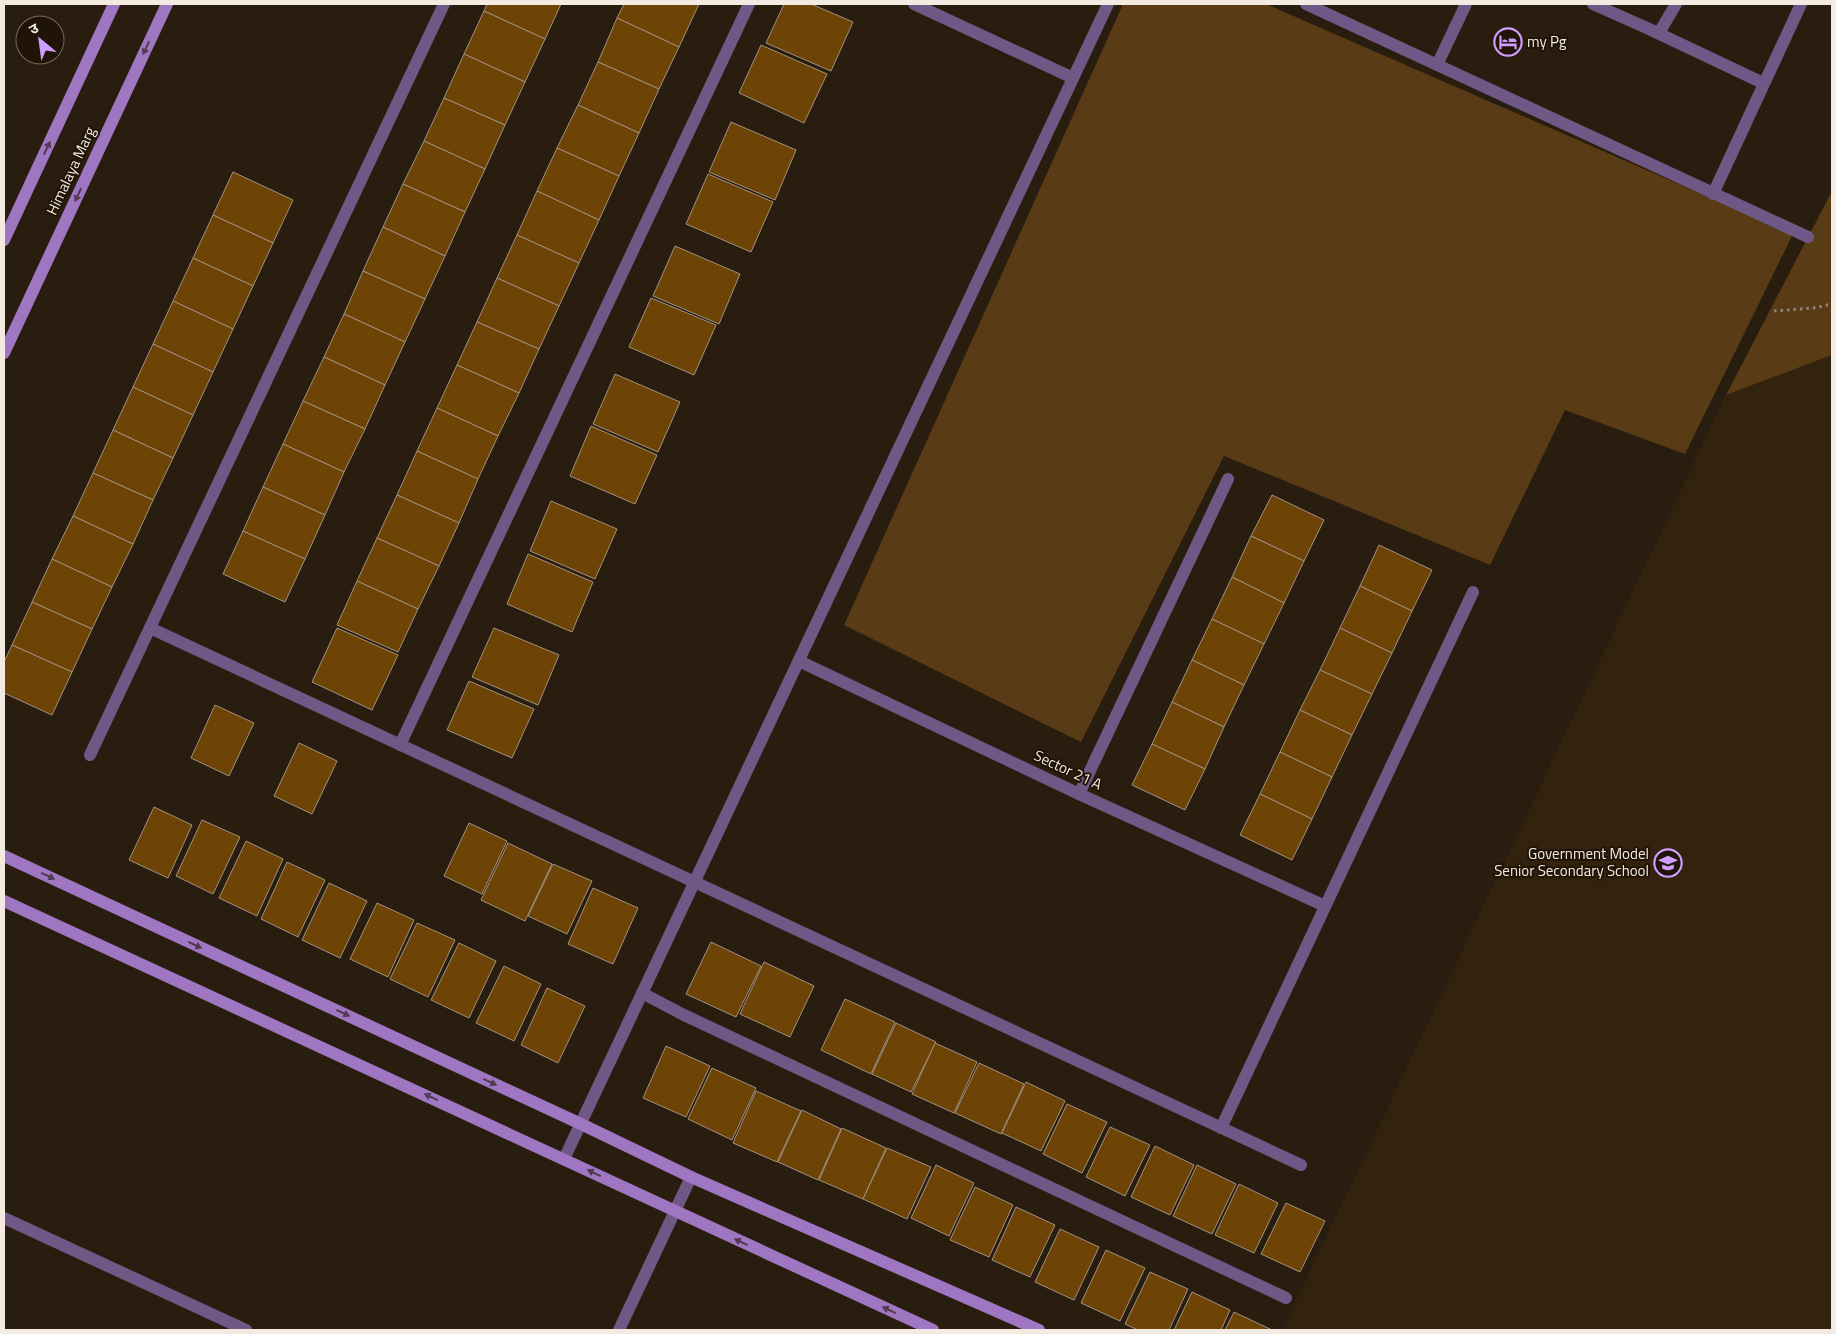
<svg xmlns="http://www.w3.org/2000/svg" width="1836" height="1334" font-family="'Titillium Web','Noto Sans Devanagari',sans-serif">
<rect width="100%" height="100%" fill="#291d0f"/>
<path fill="#32220e" d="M1832 355V1330H1282L1726 395Z"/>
<g fill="#593b16">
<path d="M1123 4H1266L1793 234 1685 454 1565 410 1490 565 1224 456 1081 742 844 625Z"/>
<path d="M1832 191V355L1726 395Z"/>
</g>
<g fill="#6d4405" stroke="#a19281">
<path d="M487 4H561L545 39 484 11Z"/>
<path d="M624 4H699L679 47 617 18Z"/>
<path d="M784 4H811L853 22 831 71 766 43Z"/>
<path d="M484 11 545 39 525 82 464 54Z"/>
<path d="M617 18 679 47 659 89 598 62Z"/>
<path d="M761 45 827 74 804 123 739 93Z"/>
<path d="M464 54 525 82 505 125 444 98Z"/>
<path d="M598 62 659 89 639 133 578 105Z"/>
<path d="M444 98 505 125 485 169 424 141Z"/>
<path d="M578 105 639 133 619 176 557 148Z"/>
<path d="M731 122 796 150 775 200 709 172Z"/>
<path d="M424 141 485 169 465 212 403 184Z"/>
<path d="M557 148 619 176 599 220 537 191Z"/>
<path d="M233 172 293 200 273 243 213 215Z"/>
<path d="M708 174 773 202 751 252 686 224Z"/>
<path d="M403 184 465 212 445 256 383 227Z"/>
<path d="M537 191 599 220 579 263 517 235Z"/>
<path d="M213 215 273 243 253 286 193 258Z"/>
<path d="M383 227 445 256 425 299 363 271Z"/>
<path d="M517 235 579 263 559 306 497 278Z"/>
<path d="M675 246 740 274 719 324 653 296Z"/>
<path d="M193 258 253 286 233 329 173 301Z"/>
<path d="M363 271 425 299 405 342 344 314Z"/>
<path d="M497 278 559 306 539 349 477 322Z"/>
<path d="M651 298 716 325 694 375 629 347Z"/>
<path d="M173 301 233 329 213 372 153 344Z"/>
<path d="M344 314 405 342 385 385 324 357Z"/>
<path d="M477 322 539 349 519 393 457 365Z"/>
<path d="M153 344 213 372 193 415 133 387Z"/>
<path d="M324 357 385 385 365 429 303 401Z"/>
<path d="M457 365 519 393 498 436 437 408Z"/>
<path d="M615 374 680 402 658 452 593 424Z"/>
<path d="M133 387 193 415 173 458 113 430Z"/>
<path d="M303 401 365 429 344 472 283 444Z"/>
<path d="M437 408 498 436 478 479 417 451Z"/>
<path d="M591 426 657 455 635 504 570 476Z"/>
<path d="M113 430 173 458 153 500 93 473Z"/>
<path d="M283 444 344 472 325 515 263 487Z"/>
<path d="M417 451 478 479 459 523 397 495Z"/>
<path d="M93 473 153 500 133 544 73 516Z"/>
<path d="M263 487 325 515 305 559 243 531Z"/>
<path d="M397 495 459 523 439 566 377 538Z"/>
<path d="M1272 495 1324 520 1304 561 1251 536Z"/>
<path d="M551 501 617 529 595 579 530 551Z"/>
<path d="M73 516 133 544 112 587 52 559Z"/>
<path d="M243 531 305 559 285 602 223 574Z"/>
<path d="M1251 536 1304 561 1284 603 1232 577Z"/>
<path d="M377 538 439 566 418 609 357 581Z"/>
<path d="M1379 545 1432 570 1412 611 1360 586Z"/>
<path d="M528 554 593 582 572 632 507 604Z"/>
<path d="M52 559 112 587 92 629 32 602Z"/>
<path d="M1232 577 1284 603 1264 644 1212 619Z"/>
<path d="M357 581 418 609 398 652 337 625Z"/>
<path d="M1360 586 1412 611 1392 653 1340 628Z"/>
<path d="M32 602 92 629 72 672 12 645Z"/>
<path d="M1212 619 1264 644 1244 685 1192 660Z"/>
<path d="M337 628 398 655 372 710 312 682Z"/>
<path d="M494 628 559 655 538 705 472 677Z"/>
<path d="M1340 628 1392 653 1372 694 1320 670Z"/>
<path d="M12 645 72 672 52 715 4 693V662Z"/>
<path d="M1192 660 1244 685 1224 727 1172 702Z"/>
<path d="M1320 670 1372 694 1352 735 1300 710Z"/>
<path d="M469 681 534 709 512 758 447 730Z"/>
<path d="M1172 702 1224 727 1205 769 1152 744Z"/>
<path d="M215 705 254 723 229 776 191 758Z"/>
<path d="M1300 710 1352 735 1332 777 1280 752Z"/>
<path d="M299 743 337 761 312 814 274 796Z"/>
<path d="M1152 744 1205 769 1185 810 1132 785Z"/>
<path d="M1280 752 1332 777 1312 819 1260 794Z"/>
<path d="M1260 794 1312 819 1292 860 1240 835Z"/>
<path d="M154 807 192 825 168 878 129 860Z"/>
<path d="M202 820 240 837 213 894 176 876Z"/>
<path d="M469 823 507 841 482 894 444 876Z"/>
<path d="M246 841 283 859 257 916 219 898Z"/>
<path d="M508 843 552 864 525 921 481 900Z"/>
<path d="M287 862 325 880 298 937 261 919Z"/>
<path d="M553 864 592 881 567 934 528 916Z"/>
<path d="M329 883 367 901 340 958 302 940Z"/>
<path d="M593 888 638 908 613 964 568 944Z"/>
<path d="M377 903 414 920 388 977 350 959Z"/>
<path d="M417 923 455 940 428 997 390 979Z"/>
<path d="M711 942 761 966 736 1017 686 994Z"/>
<path d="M459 943 496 961 469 1018 431 1000Z"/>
<path d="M764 962 814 986 790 1037 740 1014Z"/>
<path d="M504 966 541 984 514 1041 476 1023Z"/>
<path d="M547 988 585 1006 558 1063 521 1045Z"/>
<path d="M845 999 895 1022 871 1074 821 1050Z"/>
<path d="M896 1023 936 1042 911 1092 872 1074Z"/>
<path d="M935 1043 977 1062 954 1113 912 1094Z"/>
<path d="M666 1046 710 1066 686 1117 643 1098Z"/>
<path d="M979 1063 1024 1084 1001 1134 955 1113Z"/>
<path d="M712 1068 756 1088 732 1140 688 1119Z"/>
<path d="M1026 1082 1065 1101 1041 1151 1002 1133Z"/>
<path d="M756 1091 801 1111 777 1162 733 1143Z"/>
<path d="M1067 1104 1107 1122 1082 1173 1043 1154Z"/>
<path d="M802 1110 841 1129 818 1180 778 1162Z"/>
<path d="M1110 1127 1150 1145 1125 1196 1086 1177Z"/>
<path d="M842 1128 886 1148 863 1199 819 1180Z"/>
<path d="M1155 1146 1194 1165 1170 1215 1131 1197Z"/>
<path d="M887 1148 931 1167 907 1219 863 1199Z"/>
<path d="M936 1165 974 1183 949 1236 911 1218Z"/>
<path d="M1197 1165 1236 1184 1212 1234 1173 1216Z"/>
<path d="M1239 1184 1278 1203 1254 1253 1215 1235Z"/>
<path d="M975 1187 1013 1205 989 1257 950 1240Z"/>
<path d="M1286 1203 1325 1221 1300 1272 1261 1254Z"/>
<path d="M1016 1207 1055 1225 1030 1277 992 1260Z"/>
<path d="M1060 1229 1099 1247 1074 1300 1035 1282Z"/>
<path d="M1106 1250 1145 1268 1120 1321 1081 1303Z"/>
<path d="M1150 1272 1188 1289 1169 1330H1138L1125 1324Z"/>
<path d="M1192 1292 1230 1310 1221 1330H1174Z"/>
<path d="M1234 1312 1272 1330H1225Z"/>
</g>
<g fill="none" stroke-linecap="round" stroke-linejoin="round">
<path stroke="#8f8479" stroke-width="3" stroke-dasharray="2.5 4" stroke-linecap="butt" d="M1774 311 1813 308 1832 304"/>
<g stroke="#705886" stroke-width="12">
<path d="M914 4 1073 78"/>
<path d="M1306 4 1808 237"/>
<path d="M1593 4 1647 28 1763 83"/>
<path d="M1659 33 1676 4"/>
<path d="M1437 65 1466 4"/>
<path d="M1713 194 1801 4"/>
<path d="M150 628 1301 1165"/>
<path d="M799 661 1079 794 1325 906"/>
<path d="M400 745 749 4"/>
<path d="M90 755 444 4"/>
<path d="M1079 794 1228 479"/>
<path d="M642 993 684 1015 1286 1298"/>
<path d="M1221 1128 1473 592"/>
<path d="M564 1159 1108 4"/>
<path d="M4 1218 246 1330"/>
<path d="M619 1330 691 1177"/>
</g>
<g stroke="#9f76c1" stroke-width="12">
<path d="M4 240 114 4"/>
<path d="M4 353 167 4"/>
<path d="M4 856 581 1124 691 1177 1039 1330"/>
<path d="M4 901 933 1330"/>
</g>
</g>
<defs><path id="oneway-solid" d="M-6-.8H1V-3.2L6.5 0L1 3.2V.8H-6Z" transform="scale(1.25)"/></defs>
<g fill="#523b51">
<use href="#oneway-solid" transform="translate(146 48) rotate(115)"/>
<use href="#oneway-solid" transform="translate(47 148) rotate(-65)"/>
<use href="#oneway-solid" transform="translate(78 195) rotate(115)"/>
<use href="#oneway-solid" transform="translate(48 876) rotate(25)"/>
<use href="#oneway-solid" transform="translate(195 945) rotate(25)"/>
<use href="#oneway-solid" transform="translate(343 1013) rotate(25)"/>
<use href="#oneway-solid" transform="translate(490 1082) rotate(25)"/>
<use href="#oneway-solid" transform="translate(431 1097) rotate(-155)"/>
<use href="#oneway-solid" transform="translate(594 1173) rotate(-155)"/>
<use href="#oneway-solid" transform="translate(741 1242) rotate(-155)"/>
<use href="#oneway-solid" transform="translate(889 1310) rotate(-155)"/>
</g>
<defs>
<g id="hotel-ring" transform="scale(1.4375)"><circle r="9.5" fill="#1f1406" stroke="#d19dfe" stroke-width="1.5"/><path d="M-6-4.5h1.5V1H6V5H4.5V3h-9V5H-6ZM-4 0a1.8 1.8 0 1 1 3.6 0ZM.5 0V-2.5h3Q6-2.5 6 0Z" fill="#d19dfe"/></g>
<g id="school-ring" transform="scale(1.4375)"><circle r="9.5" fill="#1f1406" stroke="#d19dfe" stroke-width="1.5"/><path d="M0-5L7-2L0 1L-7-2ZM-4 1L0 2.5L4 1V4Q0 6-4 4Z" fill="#d19dfe"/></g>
</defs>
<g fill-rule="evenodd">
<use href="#hotel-ring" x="1508" y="42"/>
<use href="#school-ring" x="1668" y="863"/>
</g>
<g text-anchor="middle" stroke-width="4" stroke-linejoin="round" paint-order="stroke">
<g font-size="15" fill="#f3eae1" stroke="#1f1406" text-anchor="start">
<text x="1527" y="47">my Pg</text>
<text x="1649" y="859" text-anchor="end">Government Model<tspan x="1649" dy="17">Senior Secondary School</tspan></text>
</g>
<g font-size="15" fill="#f3eae1" stroke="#1f1406">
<text transform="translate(71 171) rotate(-65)" y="5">Himalaya Marg</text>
<text transform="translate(1068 770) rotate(25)" y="5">Sector 21 A</text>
</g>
</g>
<rect width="1836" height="1334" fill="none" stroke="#f3eae1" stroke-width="10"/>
<g transform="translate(40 40) rotate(331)"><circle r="24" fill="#1f1406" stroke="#746a5e"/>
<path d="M0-4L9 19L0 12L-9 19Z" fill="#d19dfe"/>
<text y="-8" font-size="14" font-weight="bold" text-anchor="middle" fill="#f3eae1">उ</text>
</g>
</svg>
